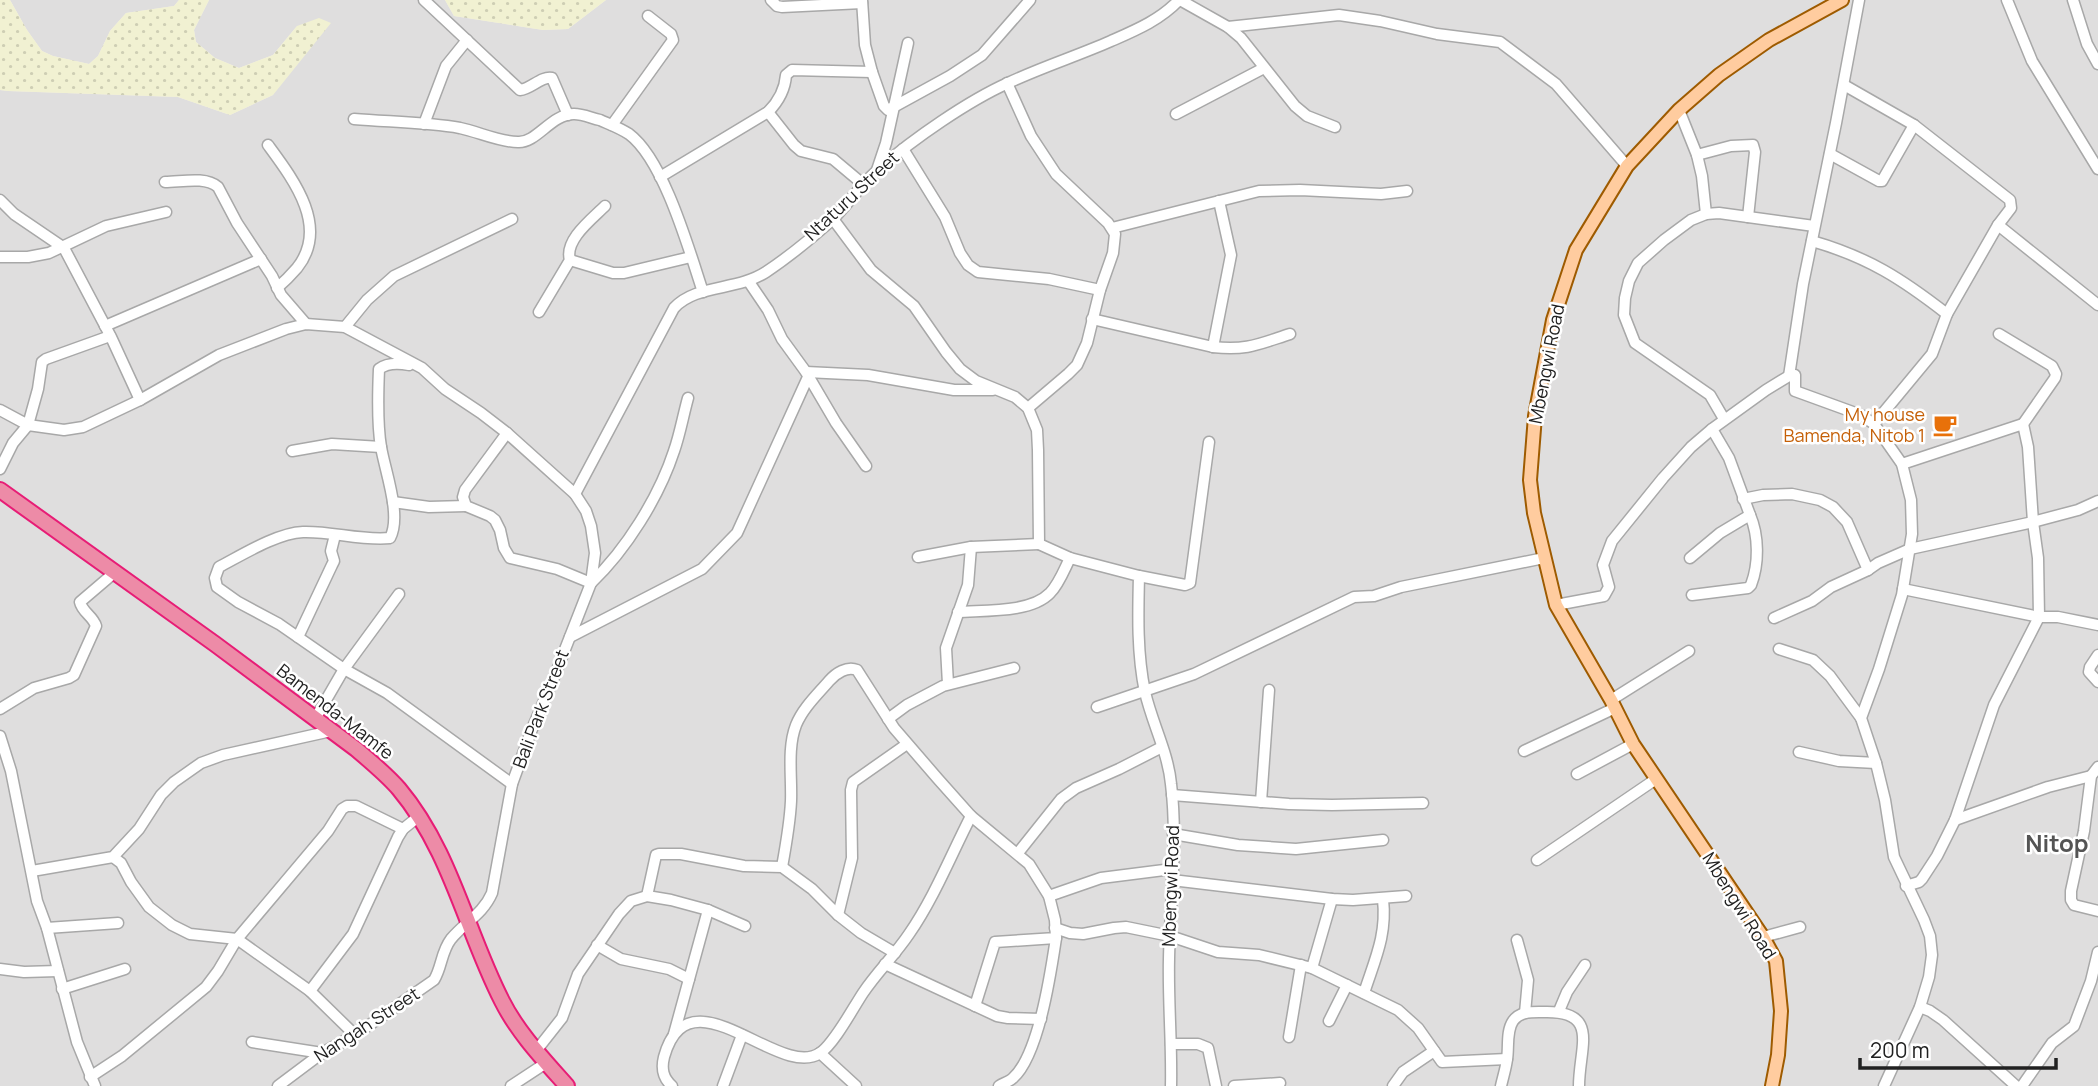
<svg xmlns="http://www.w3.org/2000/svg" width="2098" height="1086" font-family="Manrope,sans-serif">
<defs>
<pattern id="farmland-dots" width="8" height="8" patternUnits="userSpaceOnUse" patternTransform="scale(1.75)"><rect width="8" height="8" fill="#f1f1d2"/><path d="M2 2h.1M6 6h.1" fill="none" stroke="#ceceb4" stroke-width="1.8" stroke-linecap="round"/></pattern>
</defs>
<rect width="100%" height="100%" fill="#f2ede7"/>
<g fill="#dfdede">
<path d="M10 0H179L174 6 126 13 110 31 98 56 89 64 53 56 42 51 27 30Z"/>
<path d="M209 0H445L454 16 543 30 568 29 606 0H2098V1086H0V90L8 91 178 97 230 115 273 95 297 26 273 55 239 68 215 58 196 42 194 30Z"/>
</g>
<g fill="url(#farmland-dots)">
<path d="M0 0H10L27 30 42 51 53 56 89 64 98 56 110 31 126 13 174 6 179 0H209L194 30 196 42 215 58 239 68 273 55 297 26 319 18 331 23 273 95 230 115 178 97 8 91 0 90Z"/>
<path d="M445 0H606L568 29 543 30 454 16Z"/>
</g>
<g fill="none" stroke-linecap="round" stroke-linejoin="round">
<g stroke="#a8a8a8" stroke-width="13">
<g id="minor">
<path d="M424 0 520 90C531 89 541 76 552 78L568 115"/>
<path d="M771 0 777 6 782 7 862 3"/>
<path d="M862 0 865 45 872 72 884 106 888 110 950 76 982 55 1030 0"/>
<path d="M1180 0 1228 27 1241 38 1295 106 1307 116 1335 127"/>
<path d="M1859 0 1836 123 1803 284 1789 376 1795 375V391L1861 415 1874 424 1902 464 1911 500 1912 534 1902 595 1879 669 1861 718 1876 763 1885 800 1894 857 1924 920 1930 936 1932 955 1929 977 1920 1007 1884 1086"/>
<path d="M2007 0 2032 61 2098 169"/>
<path d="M2073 0 2087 44 2098 64"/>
<path d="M1228 27 1339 15 1380 21 1437 34 1500 42 1556 84 1627 166"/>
<path d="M1007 83 1031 136 1056 174 1108 223 1115 234 1113 253 1100 290 1087 343 1077 365 1068 374 1028 408"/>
<path d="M1844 85 1914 125 2010 200 2011 208 1998 225 2098 305"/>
<path d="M1679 110 1697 155 1702 176 1706 214"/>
<path d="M768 112 794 145 801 151 833 159 864 185"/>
<path d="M1176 114 1264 68"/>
<path d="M354 119C389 122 426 122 460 128 479 132 499 142 518 142 537 143 551 114 574 114 583 114 591 118 600 120 609 124 620 128 629 134 664 160 689 250 703 292"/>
<path d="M424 124 446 66 467 40"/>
<path d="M612 125 673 40 671 34 648 16"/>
<path d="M268 145C293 179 330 227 297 268 291 275 284 282 277 288"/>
<path d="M903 149 945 217 960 253 968 265 978 272 1049 279 1100 290"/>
<path d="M1830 154 1879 181H1882L1914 125"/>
<path d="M1697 155 1731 146 1753 145 1755 152 1748 217"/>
<path d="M877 170 886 143 908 43"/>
<path d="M660 177 768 112C778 102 785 90 786 75L792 70 872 72"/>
<path d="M165 182C181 182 205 176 218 187L237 223 272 276 281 295 306 324"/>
<path d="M0 200 14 214 64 248 111 337 140 400"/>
<path d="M833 219 871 270 914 306 946 352 960 369 976 381 1015 397 1028 408 1037 430 1038 450 1039 544 1070 558 1139 576C1138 615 1137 654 1145 692 1152 723 1168 752 1171 784 1178 841 1170 901 1169 959 1168 1001 1172 1044 1171 1086"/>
<path d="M1112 228 1259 191 1300 190 1381 194 1407 191"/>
<path d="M1812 241C1868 257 1902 279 1947 314"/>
<path d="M0 257H28L49 253 106 226 166 212"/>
<path d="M570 260 613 273H624L691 257"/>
<path d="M749 282 768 310 782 339 806 372 836 423 866 466"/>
<path d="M539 312 570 260C564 240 592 219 605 206"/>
<path d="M1092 319 1213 347C1246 351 1259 344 1290 334"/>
<path d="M105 326 261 259"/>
<path d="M345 327 367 300 394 276 512 219"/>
<path d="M1999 334 2052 366 2056 374 2055 378 2023 424"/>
<path d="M1213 347 1231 255 1219 201"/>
<path d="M409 365C399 363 388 362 379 369 378 392 377 424 381 447 385 471 402 516 390 538 361 541 332 531 303 532 277 533 242 555 219 567L215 578 217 587 238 602 279 624 344 669 387 693 512 784"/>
<path d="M806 372 868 375 954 390H993"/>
<path d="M0 410 28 425 38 389 42 362 46 359 110 336"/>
<path d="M1724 419 1710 395 1635 343 1624 315 1625 298 1629 281 1638 263 1664 240 1691 220 1706 214 1719 213 1814 226"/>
<path d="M1874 424 1932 354 1947 314 1998 225"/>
<path d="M507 433 465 490 463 497 466 506 490 516 495 520 500 530 504 548 510 558 557 569 591 583C626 550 659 497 674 451 680 434 683 416 688 398"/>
<path d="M292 451 332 444 381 447"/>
<path d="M1902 464 2023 424 2028 447 2033 522 2038 558 2039 617 1903 589"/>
<path d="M0 469 13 443 28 425 64 430 83 427 140 400 219 355 286 329 306 324 345 327 422 368 445 389 481 413 507 433 575 494 586 511 591 526 595 553 591 583 553 680 532 729 512 784 492 893C483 914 465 922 451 939 441 952 442 967 434 980L355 1035 322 1053 278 1086"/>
<path d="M575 494 674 308C696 284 737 291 766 272 787 258 814 236 833 219 849 203 862 183 880 168 913 139 968 101 1008 83 1042 67 1077 56 1111 41 1136 30 1160 20 1179 0"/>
<path d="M1743 499 1763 495 1792 494 1820 500 1833 507 1847 522 1868 570 1878 563 1910 549 2033 522 2078 510 2098 501"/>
<path d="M393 502 429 507 466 506"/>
<path d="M918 557 971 547 1039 544"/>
<path d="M1690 558 1720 533 1750 515 1729 458 1712 429"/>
<path d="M1139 576 1185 585 1190 583 1209 442"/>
<path d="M1692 595 1748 588 1751 585C1759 564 1759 536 1750 515"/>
<path d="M1556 605 1604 596 1609 587 1603 565 1612 541 1663 478 1691 447 1712 429 1766 390 1789 376"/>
<path d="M958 612C985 610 1031 613 1050 593 1059 584 1064 570 1070 558"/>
<path d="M1774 618 1812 601 1831 587 1868 570"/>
<path d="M298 637 332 565 334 561 331 551 335 535"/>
<path d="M570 637 702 569 737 533 808 377"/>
<path d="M1779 649 1813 660 1830 676 1861 718"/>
<path d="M2098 655 2090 667 2089 672 2098 682"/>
<path d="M948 684 946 648 968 585 971 547"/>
<path d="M1611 700 1689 651"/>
<path d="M1097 707 1194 674 1354 597 1374 596 1401 587 1544 558"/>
<path d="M0 709 34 688 69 678 74 675 96 626C93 616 82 612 80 602L114 573"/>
<path d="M315 719 344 669 399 594"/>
<path d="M888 719 907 705 943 686 1014 668"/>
<path d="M0 736 11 771 37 901 47 928 77 1042 95 1086"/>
<path d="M1524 751 1615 708"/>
<path d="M1799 752 1839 761 1876 763"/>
<path d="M2098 767 2091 776 2084 831 2071 891V900L2074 905 2098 911"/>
<path d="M1577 774 1633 744"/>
<path d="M1172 795 1289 804 1332 805 1423 803"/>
<path d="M1261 802 1269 690"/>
<path d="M1955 820 2048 787 2091 776"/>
<path d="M1173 834 1238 845 1296 849 1383 840"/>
<path d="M1018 853 1061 799 1076 788 1119 769 1162 747"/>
<path d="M113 857 121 863 131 882 149 907 172 925 190 934 237 939 310 991 355 1035"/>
<path d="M1537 860 1656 779"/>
<path d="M782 867C786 845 790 823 791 801 792 777 787 748 796 725 803 708 817 695 829 681 836 673 847 666 857 670L894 728 938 779 971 816 1029 864 1049 896 1055 920 1056 938 995 942 975 1006"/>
<path d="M32 871 113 857 139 829 161 795 174 782 201 763 223 755 331 731"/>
<path d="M1172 880 1332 899 1353 900 1406 896"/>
<path d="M1906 886 1919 882 1922 879 1937 856 1955 820 1994 705 2039 617H2058L2098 625"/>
<path d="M647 896 656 855 659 854H681L744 866 782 867 812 889 838 915 861 933 895 953"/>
<path d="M1049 896 1101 878 1172 869"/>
<path d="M838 915 852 858 851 790 853 782 907 744"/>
<path d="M47 928 118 923"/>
<path d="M1055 928 1070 933 1083 934 1114 928 1126 927 1170 936 1218 952 1259 955 1312 968 1398 1010 1418 1028 1442 1062 1507 1059"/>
<path d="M1763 937 1800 927"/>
<path d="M1517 940 1528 980 1525 1013"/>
<path d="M597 945 621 959 669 969 689 979"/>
<path d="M885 964 997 1016 1008 1018 1041 1019"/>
<path d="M1312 968 1332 899"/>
<path d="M0 969 24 972 58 971"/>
<path d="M62 989 125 969"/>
<path d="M310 991 353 934 398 837 403 829 418 817"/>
<path d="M1364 993C1375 959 1387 935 1383 899"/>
<path d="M1920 1007 1930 1011 1943 1020 2016 1086"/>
<path d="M1559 1011 1567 992 1585 965"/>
<path d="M1329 1021 1347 985"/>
<path d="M674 1034 708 910"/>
<path d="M1289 1037 1301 965"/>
<path d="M252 1042 322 1053"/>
<path d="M1171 1044H1198L1208 1048 1216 1086"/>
<path d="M536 1051 562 1018 578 974 619 914 631 901 647 896 671 900 708 910 745 926"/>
<path d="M820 1053 856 1086"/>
<path d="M90 1077 122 1056 206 987 218 971 237 939 328 831 342 809 347 806H356L403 829"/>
<path d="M511 1086 546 1063"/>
<path d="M672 1086C663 1078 661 1069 664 1057 689 967 779 1081 820 1053 834 1044 853 1008 863 993 877 972 895 955 909 934 934 898 951 855 971 816"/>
<path d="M723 1086 742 1035"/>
<path d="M999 1086C1004 1083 1010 1081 1013 1078 1039 1055 1051 971 1056 938"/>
<path d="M1234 1086 1280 1083"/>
<path d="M1393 1086 1403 1072 1434 1051"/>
<path d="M1501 1086C1503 1077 1506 1068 1507 1059 1509 1048 1506 1031 1513 1021 1520 1011 1532 1012 1543 1012 1601 1010 1579 1047 1579 1086"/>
<path d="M2022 1086 2052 1043 2074 1026 2091 981 2098 952"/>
</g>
</g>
<g stroke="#9e5b00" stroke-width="16">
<path id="major" d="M1772 1086 1778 1055 1781 1011 1776 961 1763 937 1633 744 1611 700 1556 605 1534 513 1530 480 1535 416 1553 320 1576 250 1627 166 1679 110 1719 75 1769 40 1842 0"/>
</g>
<g stroke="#e71d76" stroke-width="18">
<path id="highway" d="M0 490 215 644 356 749C371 762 386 774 399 789 451 851 466 931 502 1001 518 1033 544 1060 567 1086"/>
</g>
<use href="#minor" stroke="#fff" stroke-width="10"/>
<use href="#major" stroke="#ffcc9f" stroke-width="12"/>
<use href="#highway" stroke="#ed8ba7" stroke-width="14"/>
</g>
<defs>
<g id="cafe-bare" transform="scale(1.89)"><path d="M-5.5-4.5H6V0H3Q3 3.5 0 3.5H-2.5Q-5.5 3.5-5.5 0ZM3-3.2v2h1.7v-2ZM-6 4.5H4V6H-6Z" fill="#e8710a" stroke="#fff" stroke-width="2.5" paint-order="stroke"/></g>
</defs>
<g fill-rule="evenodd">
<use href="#cafe-bare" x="1945" y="425"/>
</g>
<g text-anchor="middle" stroke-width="5" stroke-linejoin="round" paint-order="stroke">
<g font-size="18" fill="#212121" stroke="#fff">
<text transform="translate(852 196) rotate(-43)" y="6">Ntaturu Street</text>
<text transform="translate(1547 364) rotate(-79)" y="6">Mbengwi Road</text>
<text transform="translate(541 709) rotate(-69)" y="6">Bali Park Street</text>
<text transform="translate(335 712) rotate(38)" y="6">Bamenda-Mamfe</text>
<text transform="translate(1171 886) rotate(-88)" y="6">Mbengwi Road</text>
<text transform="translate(1739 906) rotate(58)" y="6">Mbengwi Road</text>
<text transform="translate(367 1025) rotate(-33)" y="6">Nangah Street</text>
</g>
<g font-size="18" fill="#c56008" stroke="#fff" text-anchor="end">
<text x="1925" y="421">My house<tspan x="1925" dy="21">Bamenda, Nitob 1</tspan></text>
</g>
<g font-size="24" font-weight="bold" fill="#545454" stroke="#fff">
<text x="2057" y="852">Nitop</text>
</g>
</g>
<path d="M1860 1058v10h196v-10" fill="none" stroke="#212121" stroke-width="3.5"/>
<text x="1870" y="1058" font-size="21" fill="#212121" stroke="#ffffff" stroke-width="5" paint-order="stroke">200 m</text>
</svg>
